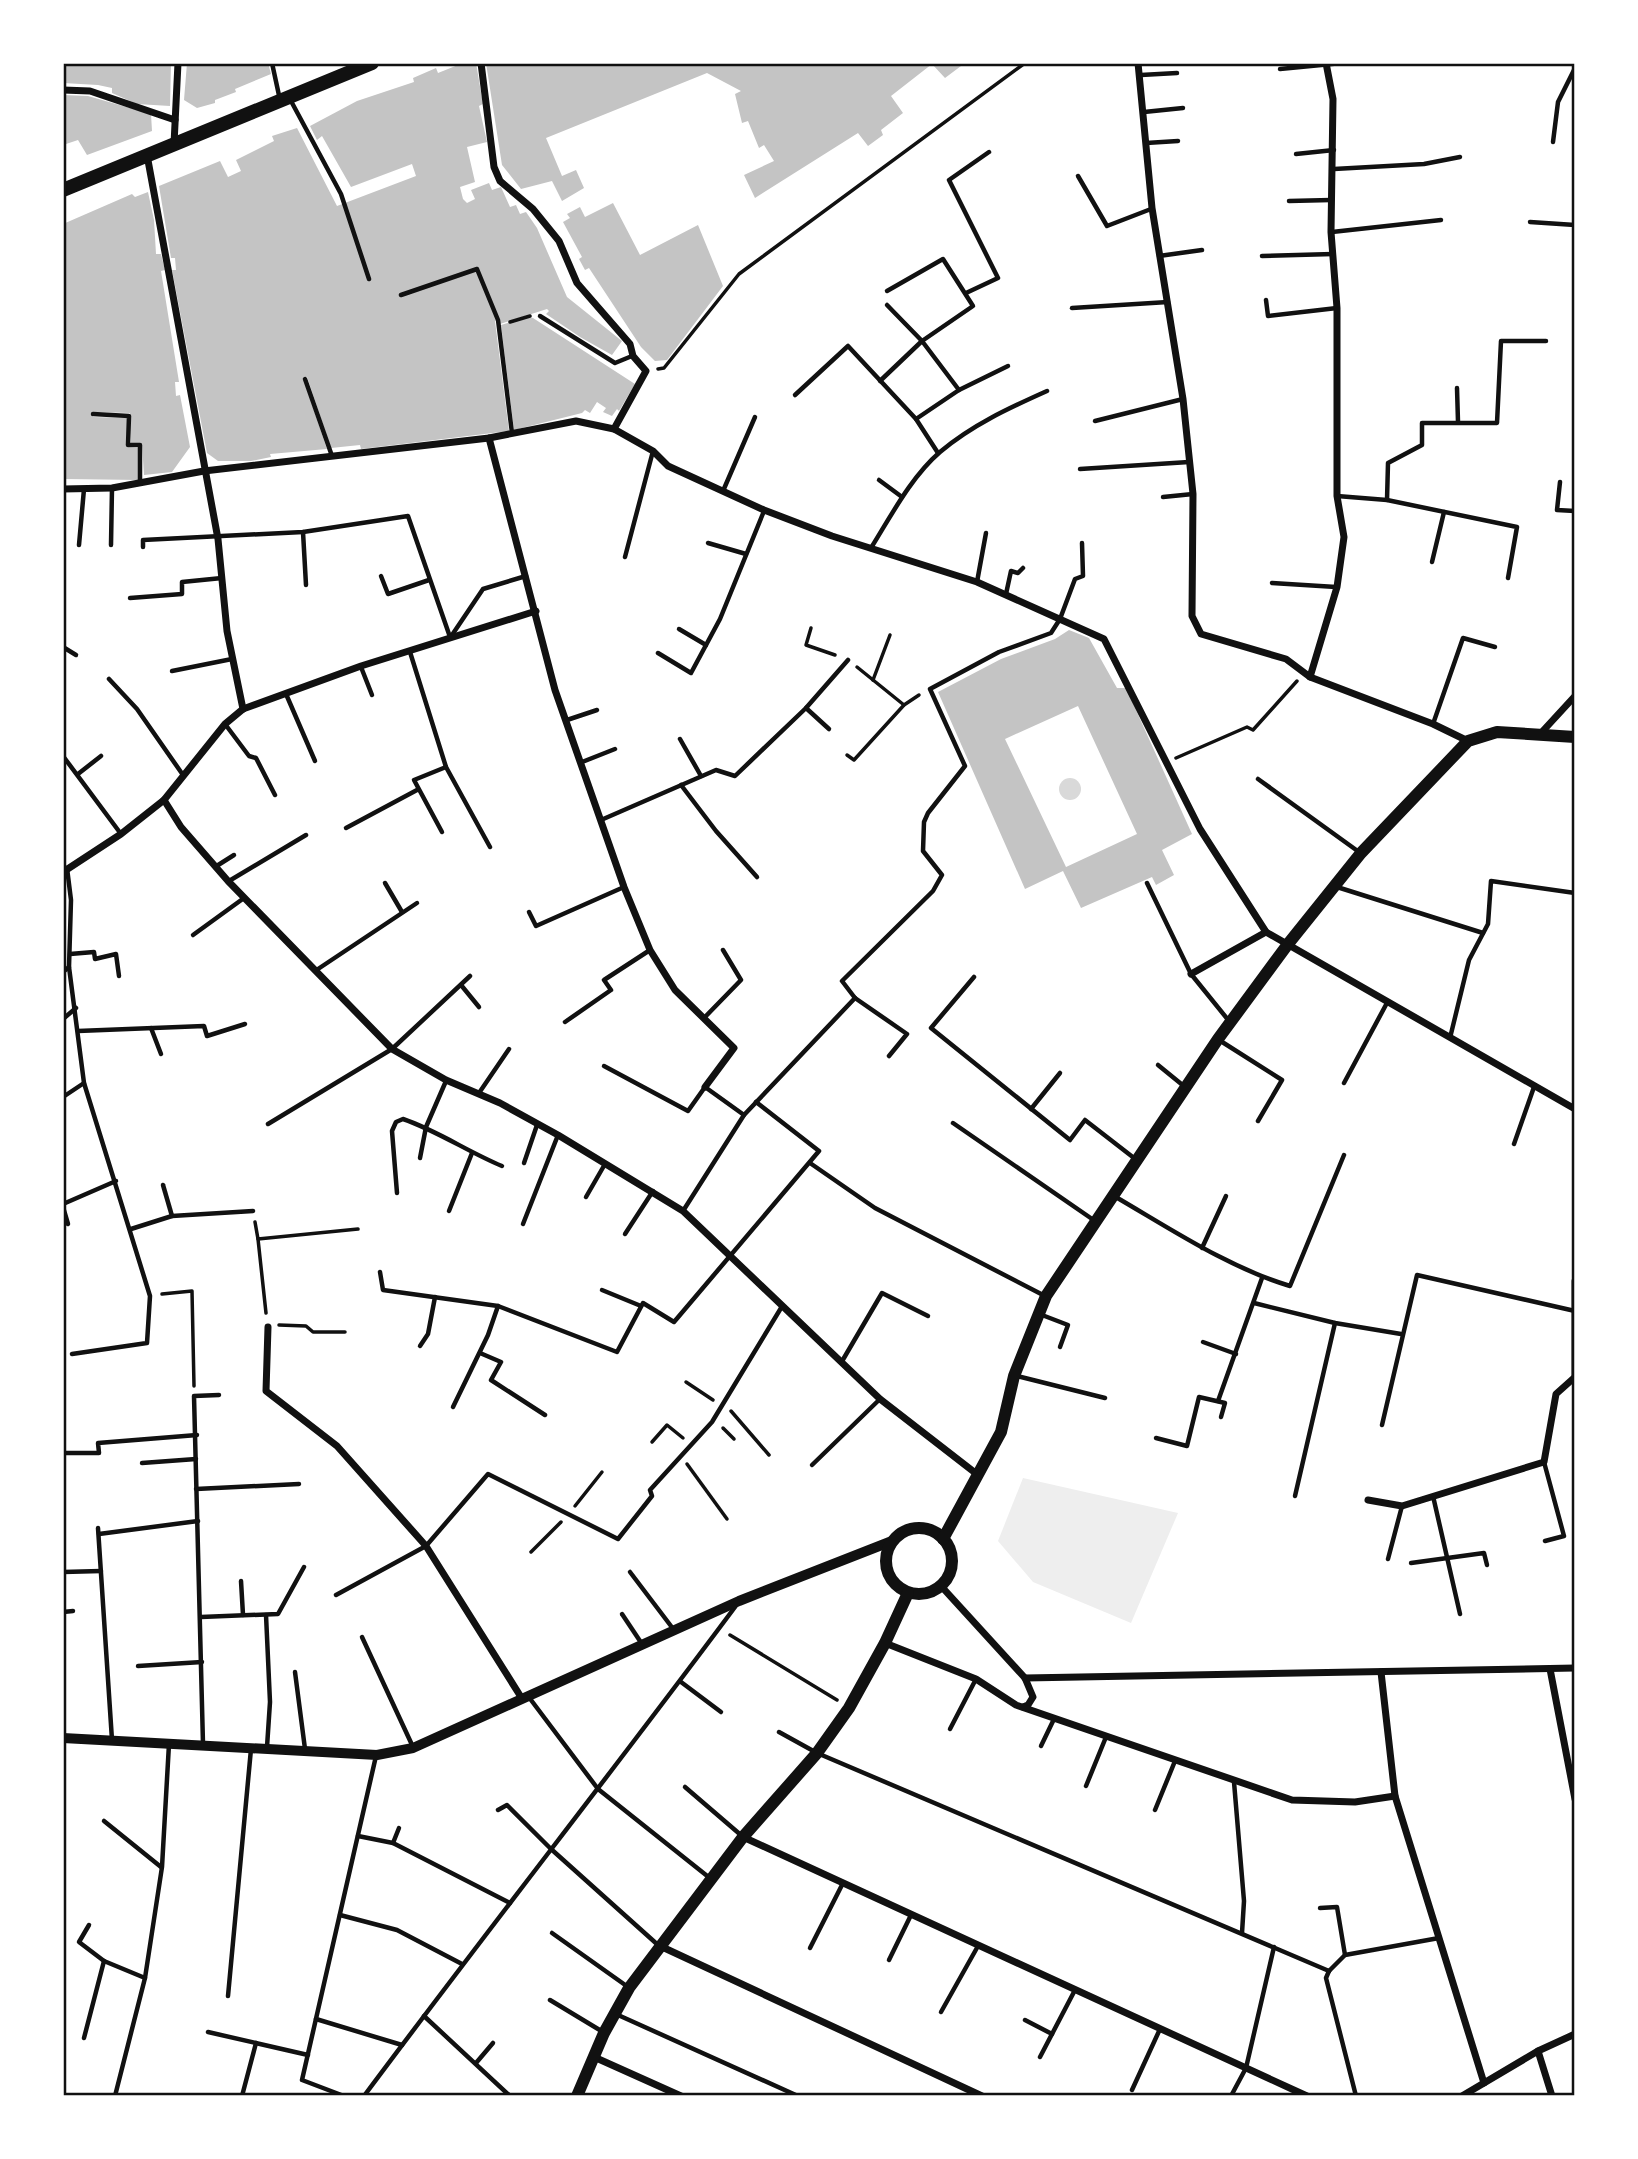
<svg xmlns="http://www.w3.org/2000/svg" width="1638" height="2159" font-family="'PT Sans',sans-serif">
<rect width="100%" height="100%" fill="#fff"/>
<path fill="#eee" d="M1023 1478 1178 1513 1131 1623 1033 1582 998 1541Z"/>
<circle fill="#d9d9d9" cx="1070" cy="789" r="11"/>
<g fill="#c4c4c4" fill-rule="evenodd">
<path d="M63 63H171L170 106 137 104 112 93V88L98 85 63 83Z"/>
<path d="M187 63H268L271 74 235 89 236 92 215 100V103L197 108 184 100Z"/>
<path d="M463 63H476L483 104 479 106 487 142 467 147 475 182 460 187 463 199 467 203 475 199 471 190 489 183 492 190 501 187 510 207 516 205 520 214 526 212 537 228 567 297 622 341 612 355 580 337 546 314 549 311 547 309 500 324V319L495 321 509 431 361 449 360 445 331 448 307 377 303 378 327 449 270 454 271 457 251 461H218L207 453 172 270H176L175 258H171L159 186 220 161 228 177 241 171 236 160 274 141 272 136 297 128 337 206 416 176 412 164 351 187 322 136 317 140 310 126 357 101 414 82 413 78 436 68 438 73Z"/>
<path d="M486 63H965L945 78 932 64 891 96 903 113 881 130 883 135 868 146 858 133 755 198 744 175 774 161 764 145 759 148 748 121 742 123 735 94 741 91 707 73 546 138 562 176 576 170 584 188 562 201 552 181 521 189 502 165Z"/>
<path d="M63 95 88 96 151 114 152 131 87 155 78 140 63 145Z"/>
<path d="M148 192 154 220 156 254H161L165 270 161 271 179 382H175L176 396 180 395 190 447 172 472 144 475 142 444 131 443 130 413 92 412 93 417 128 418 126 447 138 448 139 480 63 479V224L132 194 135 197Z"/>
<path d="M613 203 640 255 698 225 723 286 667 360 655 361 641 347 589 268 585 270 579 259 582 257 563 222 570 218 567 214 580 207 585 217Z"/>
<path d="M528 317 533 318 635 384 619 411 617 409 612 416 603 412 606 408 597 402 590 413 585 410 582 413 514 430 501 325Z"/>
<path d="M1069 630 1089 638 1117 688H1126L1192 834 1162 850 1174 875 1156 885 1152 877 1081 908 1063 871 1025 889 938 692 1001 659 1055 639ZM1078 706 1137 834 1066 867 1005 739Z"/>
</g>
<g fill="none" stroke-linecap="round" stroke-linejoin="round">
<g stroke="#111" stroke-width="3.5">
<path d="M510 322 530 316"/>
<path d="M658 369 664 368 739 274 1025 63"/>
<path d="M811 628 806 645 835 655"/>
<path d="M857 667 904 705"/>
<path d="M873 680 890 635"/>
<path d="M847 755 854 760 904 705 919 695"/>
<path d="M1176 758 1247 727 1253 730 1297 681"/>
<path d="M255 1222 258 1239 358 1229"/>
<path d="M258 1239 266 1313"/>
<path d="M162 1294 192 1291 194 1386"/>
<path d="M279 1325 306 1326 313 1332H345"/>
<path d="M686 1382 713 1400"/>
<path d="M731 1411 769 1455"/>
<path d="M723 1428 734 1439"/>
<path d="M652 1442 667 1425 683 1438"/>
<path d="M687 1464 727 1519"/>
<path d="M575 1506 602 1472"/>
<path d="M531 1552 561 1522"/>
<path d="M730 1635 837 1700"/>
</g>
<g stroke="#111" stroke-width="4.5">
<path d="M272 63 280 100"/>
<path d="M1280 69 1342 63"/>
<path d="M1141 75 1177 73"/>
<path d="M291 101 341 194 369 279"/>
<path d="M1144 112 1183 108"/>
<path d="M1553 142 1558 102 1575 68"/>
<path d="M1146 143 1178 141"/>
<path d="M1296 154 1334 150"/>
<path d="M1334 169 1424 164 1460 157"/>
<path d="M1078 176 1107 226 1151 209"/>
<path d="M1289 201 1331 200"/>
<path d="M1530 222 1575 225"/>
<path d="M1332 232 1441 220"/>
<path d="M1159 256 1202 250"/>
<path d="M1262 256 1333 254"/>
<path d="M966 293 998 278 949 180 989 152"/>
<path d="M401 295 477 269 498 320 512 433"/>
<path d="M1266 300 1268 316 1337 308"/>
<path d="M887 305 922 341 959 390"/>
<path d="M1072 308 1168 302"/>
<path d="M540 316 615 363 632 356"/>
<path d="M305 379 332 456"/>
<path d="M880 381 922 341 973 306 943 259 887 291"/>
<path d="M1457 388 1458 422"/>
<path d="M795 395 848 346 916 419 938 453"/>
<path d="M93 414 129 416 128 445H140V483"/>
<path d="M916 419 959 390 1008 366"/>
<path d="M1095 421 1183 399"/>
<path d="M1080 469 1189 462"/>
<path d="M879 480 902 497"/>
<path d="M1560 482 1557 510 1575 511"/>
<path d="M723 491 755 417"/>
<path d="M1337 496 1387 500 1517 527 1508 578"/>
<path d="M1163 497 1193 494"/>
<path d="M1387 500 1388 463 1422 445V423H1497L1501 341H1546"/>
<path d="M303 532 306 585"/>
<path d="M708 543 746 554"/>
<path d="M79 545 84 489"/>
<path d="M111 545 112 488"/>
<path d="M143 547V540L303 532 408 516 450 637"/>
<path d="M871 548C891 516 911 477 940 452 972 425 1009 408 1047 391"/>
<path d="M625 557 653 451"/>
<path d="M1432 562 1444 512"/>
<path d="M381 576 388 594 429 580"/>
<path d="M977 582 986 533"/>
<path d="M1272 583 1336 587"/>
<path d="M1006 594 1011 571 1018 573 1023 568"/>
<path d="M130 598 182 594V582L222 578"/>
<path d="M679 629 706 645"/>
<path d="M450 638 483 589 526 576"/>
<path d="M63 647 76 655"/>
<path d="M410 652 446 767 490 847"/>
<path d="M658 653 691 673 720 619 764 511"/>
<path d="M361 667 372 695"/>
<path d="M172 671 232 659"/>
<path d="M109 679 137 709 183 775"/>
<path d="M286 694 315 761"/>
<path d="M806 708 829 729"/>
<path d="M567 720 597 710"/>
<path d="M225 724 249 756 256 758 275 795"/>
<path d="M1433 724 1463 638 1495 647"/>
<path d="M680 739 701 776"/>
<path d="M63 756 121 834"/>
<path d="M582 762 615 749"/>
<path d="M78 774 101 756"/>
<path d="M1258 779 1359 852"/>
<path d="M681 785 716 831 757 877"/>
<path d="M601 820 716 770 735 776 806 708 848 660"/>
<path d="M346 828 417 790"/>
<path d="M442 832 414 780 446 767"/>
<path d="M215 867 234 855"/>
<path d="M67 868 71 900 69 967 84 1083 150 1296 147 1343 72 1354"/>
<path d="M229 881 306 835"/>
<path d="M385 883 402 912"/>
<path d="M1147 883 1191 974 1229 1021"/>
<path d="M1337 887 1483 933"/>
<path d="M529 912 536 926 624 887"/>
<path d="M193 935 244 898"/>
<path d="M70 954 94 952 95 959 116 954 119 976"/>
<path d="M315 971 417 903"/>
<path d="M63 972 69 967"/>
<path d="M974 977 931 1028 1070 1140 1085 1120 1134 1158"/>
<path d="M461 985 479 1007"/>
<path d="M704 1018 741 980 723 950"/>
<path d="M63 1019 76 1008"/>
<path d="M565 1022 611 990 604 980 650 950"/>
<path d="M151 1028 161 1054"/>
<path d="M78 1031 204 1026 207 1036 245 1024"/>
<path d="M1450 1038 1469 960 1488 924 1491 881 1575 893"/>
<path d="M1219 1040 1282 1080 1258 1121"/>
<path d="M889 1056 907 1034 855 998 842 981 933 891 942 875 923 851 924 822 928 813 965 766 930 689 999 652 1051 633 1060 619 1075 579 1083 576 1082 543"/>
<path d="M1158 1065 1185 1087"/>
<path d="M604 1066 688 1111 705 1087 744 1115"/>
<path d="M1344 1083 1388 1001"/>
<path d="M479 1093 509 1049"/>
<path d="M63 1097 84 1083"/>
<path d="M1031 1109 1060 1073"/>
<path d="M953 1123 1095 1221"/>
<path d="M268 1124 392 1049 470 976"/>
<path d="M1514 1144 1534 1087"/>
<path d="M420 1158 426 1127 446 1081"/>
<path d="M524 1163 537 1125"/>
<path d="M810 1163 875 1208 1045 1296"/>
<path d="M163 1185 172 1216"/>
<path d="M397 1193 392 1131 396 1122 403 1119C438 1131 468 1152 502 1166"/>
<path d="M1114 1196C1171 1229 1227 1267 1290 1286L1344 1155"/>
<path d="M586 1197 605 1164"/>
<path d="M63 1204 116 1181"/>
<path d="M63 1207 68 1224"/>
<path d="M449 1211 472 1153"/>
<path d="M683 1211 744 1115 855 998"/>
<path d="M523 1224 558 1135"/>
<path d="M131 1229 172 1216 253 1211"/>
<path d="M625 1234 653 1191"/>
<path d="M1202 1248 1226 1196"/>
<path d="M380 1272 383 1290 498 1306 617 1352 643 1303 674 1322 819 1151 756 1102"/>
<path d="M602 1290 641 1306"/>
<path d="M1254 1303 1335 1323 1401 1334"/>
<path d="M1042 1315 1068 1325 1060 1347"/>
<path d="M1203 1342 1236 1354"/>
<path d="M420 1346 428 1334 435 1297"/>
<path d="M480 1353 501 1362 491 1380 545 1415"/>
<path d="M841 1363 882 1293 928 1316"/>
<path d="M1017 1376 1105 1398"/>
<path d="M1218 1401 1262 1278"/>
<path d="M453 1407 488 1335 498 1306"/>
<path d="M1382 1425 1417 1275 1575 1311"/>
<path d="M1156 1438 1187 1446 1199 1397 1225 1403 1221 1417"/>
<path d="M63 1453H99L98 1443 197 1435"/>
<path d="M1544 1462 1564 1536 1545 1541"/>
<path d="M142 1463 196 1459"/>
<path d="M812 1465 880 1399"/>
<path d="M196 1489 299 1484"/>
<path d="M1295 1496 1335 1323"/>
<path d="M1433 1496 1460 1614"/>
<path d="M98 1528 112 1740"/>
<path d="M99 1534 198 1521"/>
<path d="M1388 1559 1402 1506"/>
<path d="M1411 1563 1484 1553 1487 1565"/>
<path d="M63 1572 101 1571"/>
<path d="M630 1572 674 1630"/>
<path d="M241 1581 243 1615"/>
<path d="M336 1595 426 1546 488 1474 618 1539 652 1496 650 1490 712 1422 781 1308"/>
<path d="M63 1612 73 1611"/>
<path d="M622 1614 642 1644"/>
<path d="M266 1615 270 1702 267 1747"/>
<path d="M201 1617 278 1614 304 1567"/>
<path d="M362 1637 413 1747"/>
<path d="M138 1666 202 1662"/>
<path d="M295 1672 305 1749"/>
<path d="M681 1682 721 1712"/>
<path d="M528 1696 598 1789 711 1879"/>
<path d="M950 1729 976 1679"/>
<path d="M779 1732 817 1753 1329 1971"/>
<path d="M203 1744 194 1396 219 1395"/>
<path d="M1041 1746 1054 1719"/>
<path d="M1234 1782 1244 1901 1242 1933"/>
<path d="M1086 1786 1106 1737"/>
<path d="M685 1787 742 1836"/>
<path d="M498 1810 507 1805 551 1849 658 1945"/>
<path d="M1155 1810 1175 1761"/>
<path d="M104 1821 161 1867"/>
<path d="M358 1836 393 1843 510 1903"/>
<path d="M393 1843 399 1828"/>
<path d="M1320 1908 1337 1907 1345 1955"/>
<path d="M340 1915 397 1930 462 1964"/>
<path d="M89 1925 79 1942 104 1961 145 1978"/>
<path d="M552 1933 628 1987"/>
<path d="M810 1948 843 1883"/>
<path d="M889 1960 911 1915"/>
<path d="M1329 1971 1326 1978 1356 2096"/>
<path d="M1329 1971 1345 1955 1439 1938"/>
<path d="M228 1996 251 1749"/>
<path d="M550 2000 603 2032"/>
<path d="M941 2012 978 1946"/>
<path d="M618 2015 798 2096"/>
<path d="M424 2016 510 2096"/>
<path d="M316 2019 402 2045"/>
<path d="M1025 2020 1052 2034"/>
<path d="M208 2032 308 2055"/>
<path d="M84 2038 104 1961"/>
<path d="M1040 2057 1075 1990"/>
<path d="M476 2063 493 2043"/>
<path d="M1132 2090 1160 2029"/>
<path d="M115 2096 145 1978 162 1867 169 1744"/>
<path d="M242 2096 256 2043"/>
<path d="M344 2096 302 2080 376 1756"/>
<path d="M364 2096C486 1932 613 1771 735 1607"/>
<path d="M1231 2096 1246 2068 1274 1947"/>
</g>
<g stroke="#111" stroke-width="7">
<path d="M481 63 494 167 500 181 533 209 559 241 577 283 630 344 633 356 646 371 614 429"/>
<path d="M1138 63 1152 208 1183 399 1193 494 1192 616 1201 634 1286 659 1310 677 1433 724 1468 741"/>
<path d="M63 90 90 91 175 120"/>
<path d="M174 144 178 63"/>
<path d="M147 155 218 539 227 631 243 709"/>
<path d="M489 438 555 690 624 887 650 950 675 990 734 1048 705 1087"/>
<path d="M63 489 112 488 204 471 489 438 576 421 614 429 653 451 668 466 764 510 832 536 977 582 1104 639 1200 829 1266 932 1575 1109"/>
<path d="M1310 677 1337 587 1344 537 1337 496V308L1331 232 1333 99 1326 63"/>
<path d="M1541 733 1575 696"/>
<path d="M164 800 181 827 228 881 392 1049 446 1080 500 1103 558 1135 683 1211 880 1399 978 1475"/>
<path d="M63 872 121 834 164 800 225 724 243 709 361 666 536 611"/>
<path d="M1191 974 1266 932"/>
<path d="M268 1327 266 1391 337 1446 426 1546 521 1697"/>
<path d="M1575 1377V1281"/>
<path d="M1368 1500 1402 1506 1544 1462 1556 1394 1575 1377"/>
<path d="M941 1586 1025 1678 1033 1697 1028 1705 1023 1707"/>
<path d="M885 1643 976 1679 1016 1705 1292 1800 1355 1802 1395 1796"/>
<path d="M1550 1669 1575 1799"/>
<path d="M1381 1672 1395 1796 1484 2083"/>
<path d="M1025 1678 1575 1668"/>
<path d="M743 1837 1307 2096"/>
<path d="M660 1946 982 2096"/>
<path d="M1538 2051 1552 2096"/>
<path d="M594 2057 681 2096"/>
<path d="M1462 2096 1538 2051 1575 2034"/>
</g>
<path stroke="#111" stroke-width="10" d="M63 1738 377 1755 413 1748 739 1601 892 1541"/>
<g stroke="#111" stroke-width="12">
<circle cx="919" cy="1561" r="33"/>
<path d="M943 1539 1001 1432 1014 1376 1046 1296 1218 1039 1288 944 1361 853 1468 741 1497 732 1575 737"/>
<path d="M577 2096 604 2033 629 1988 743 1837 817 1753 849 1708 885 1643 908 1593"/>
</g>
<path stroke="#111" stroke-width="14" d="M63 190 372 63"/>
</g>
<rect width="1638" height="2159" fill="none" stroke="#ffffff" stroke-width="130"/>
<rect x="65" y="65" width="1508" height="2029" fill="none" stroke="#111" stroke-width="2.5"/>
</svg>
